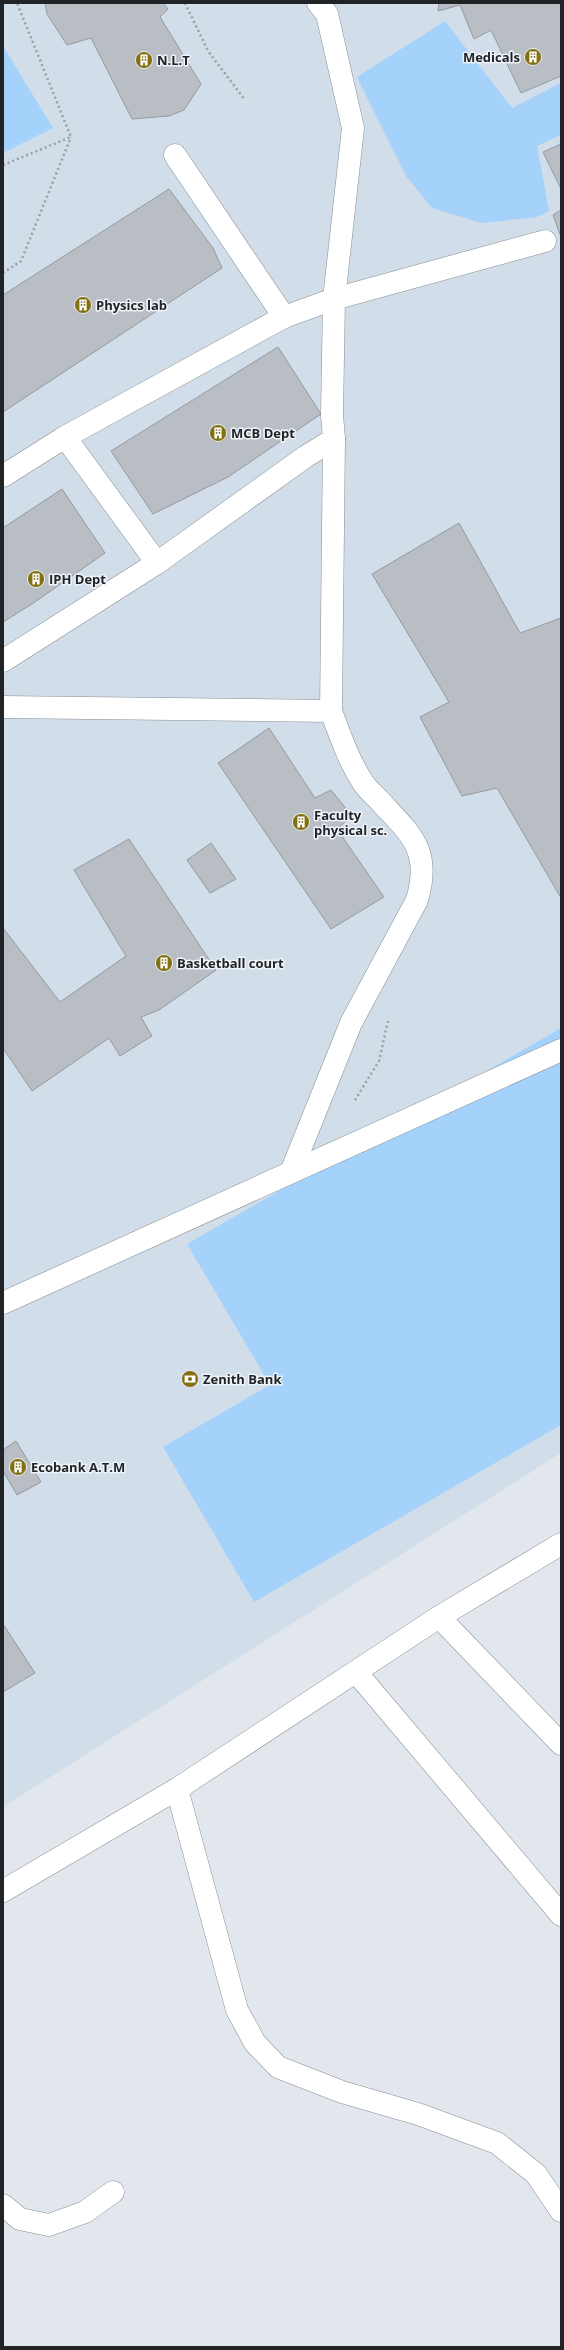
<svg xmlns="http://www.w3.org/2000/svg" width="564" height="2350" font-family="'Open Sans',sans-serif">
<rect width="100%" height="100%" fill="#e1e7ed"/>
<path fill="#d1dde8" d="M3 3H561V1453L3 1807Z"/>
<g fill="#a5d2fb">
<path d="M445 21 512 108 561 83V135L537 146 549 211 537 217 481 223 432 208 406 176 357 77Z"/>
<path d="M3 46 53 128 3 153Z"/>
<path d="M561 1028V1425L254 1602 163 1447 270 1385 187 1244Z"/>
</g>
<g fill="#b8bec4" stroke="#949a9f">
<path d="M45 3H163L168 9 160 17 201 84 184 110 169 116 132 119 91 38 67 45 47 14Z"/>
<path d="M439 3H561V76L521 93 491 30 474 39 460 5 438 11Z"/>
<path d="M561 144V189L543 152Z"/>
<path d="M169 189 213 248 222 268 3 412V295Z"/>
<path d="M561 210V237L553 215Z"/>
<path d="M278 347 321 414 228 477 153 514 111 451Z"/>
<path d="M62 489 105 553 32 604 3 622V528Z"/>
<path d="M459 523 520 633 561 618V898L497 788 462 796 420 717 449 702 372 574Z"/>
<path d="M269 728 315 798 331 790 352 816 337 829 384 897 331 929 218 763Z"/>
<path d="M129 839 216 970 159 1010 141 1017 152 1036 120 1056 109 1038 32 1091 3 1048V928L60 1002 126 956 74 870Z"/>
<path d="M211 843 236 879 210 893 187 860Z"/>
<path d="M16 1441 41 1482 17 1495 3 1471V1450Z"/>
<path d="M3 1624 35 1673 3 1692Z"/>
</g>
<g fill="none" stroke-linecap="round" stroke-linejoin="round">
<g stroke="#888e94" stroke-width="23">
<g id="lane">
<path d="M175 155 284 317"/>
<path d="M65 437 157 563"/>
<path d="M3 661 157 563 305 457 334 439 332 415 334 299 353 128 327 14 318 3"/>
<path d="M3 707 331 711"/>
<path d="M291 1172 351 1023 417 900C432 849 410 834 378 799 373 794 366 788 362 781 348 759 340 735 331 711L334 439"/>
<path d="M3 1303 561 1050"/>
<path d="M439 1617 561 1744"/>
</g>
</g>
<g stroke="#888e94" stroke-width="23">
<g id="street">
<path d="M3 476 65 437 284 317 334 299 545 241"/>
<path d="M356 1672 561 1915"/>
<path d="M177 1789 237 2010 255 2043 278 2067 342 2092 418 2114 497 2143 536 2174 561 2211"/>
<path d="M3 2205 20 2219 49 2225 85 2212 113 2192"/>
</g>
</g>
<g stroke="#888e94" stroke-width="23">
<path id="secondary" d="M3 1891 177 1789 439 1617 561 1544"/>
</g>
<g stroke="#9a9fa3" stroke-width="2.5" stroke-dasharray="2 3" stroke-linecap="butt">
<path d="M185 3 208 51 245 100"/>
<path d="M3 165 71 137 17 3"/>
<path d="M3 273 21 261 71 137"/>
<path d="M355 1100 379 1061 388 1021"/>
</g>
<use href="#lane" stroke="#fff" stroke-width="22"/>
<use href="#street" stroke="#fff" stroke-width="22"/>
<use href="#secondary" stroke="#fff" stroke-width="22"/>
</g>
<defs>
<g id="building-disc" transform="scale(0.9)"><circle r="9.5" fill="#837010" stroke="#eef4fa"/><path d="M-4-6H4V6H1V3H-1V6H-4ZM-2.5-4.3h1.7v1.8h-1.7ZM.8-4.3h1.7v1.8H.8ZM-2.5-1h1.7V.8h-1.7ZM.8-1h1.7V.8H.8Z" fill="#fff"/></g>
<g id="bank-disc" transform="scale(0.9)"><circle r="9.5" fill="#837010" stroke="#eef4fa"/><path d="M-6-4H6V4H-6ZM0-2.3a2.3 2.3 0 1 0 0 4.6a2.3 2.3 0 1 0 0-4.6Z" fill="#fff"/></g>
</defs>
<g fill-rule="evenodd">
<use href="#building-disc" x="533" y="57"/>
<use href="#building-disc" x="144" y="60"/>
<use href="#building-disc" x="83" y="305"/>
<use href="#building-disc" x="218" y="433"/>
<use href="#building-disc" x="36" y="579"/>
<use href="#building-disc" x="301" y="822"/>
<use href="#building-disc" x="164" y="963"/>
<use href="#bank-disc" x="190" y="1379"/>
<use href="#building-disc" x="18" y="1467"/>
</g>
<g text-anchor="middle" stroke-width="3" stroke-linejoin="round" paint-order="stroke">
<g font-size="13" font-weight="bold" fill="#212426" stroke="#eef4fa" text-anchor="start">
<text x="520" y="62" text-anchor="end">Medicals</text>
<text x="157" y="65">N.L.T</text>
<text x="96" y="310">Physics lab</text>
<text x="231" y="438">MCB Dept</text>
<text x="49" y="584">IPH Dept</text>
<text x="314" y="820">Faculty<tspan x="314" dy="15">physical sc.</tspan></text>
<text x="177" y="968">Basketball court</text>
<text x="203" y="1384">Zenith Bank</text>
<text x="31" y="1472">Ecobank A.T.M</text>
</g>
</g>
<rect width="564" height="2350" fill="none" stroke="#212426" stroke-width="8"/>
</svg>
